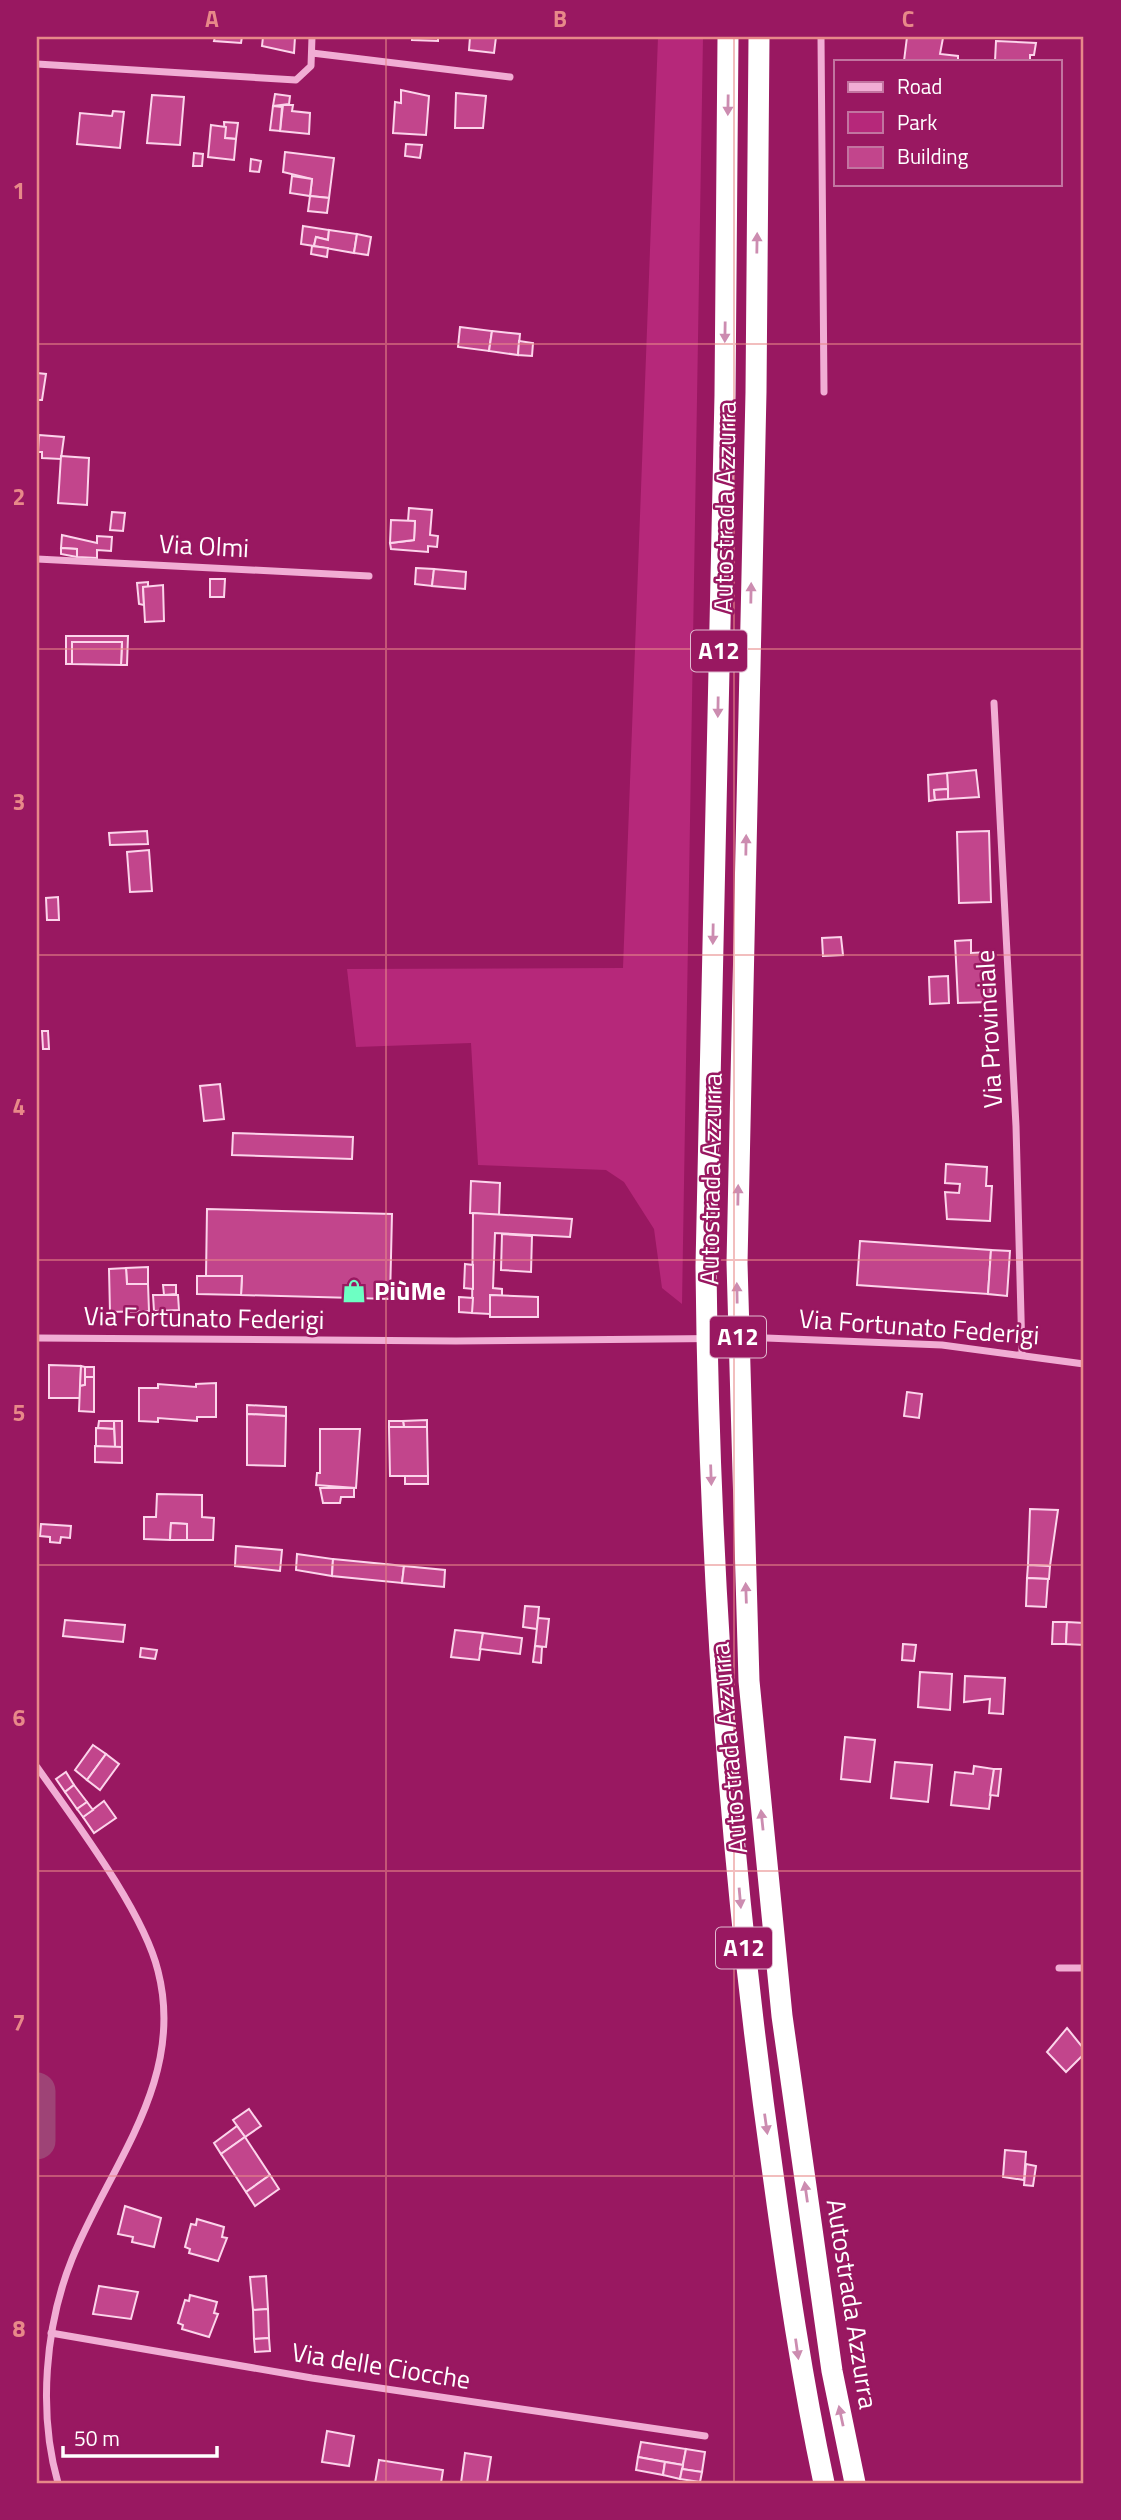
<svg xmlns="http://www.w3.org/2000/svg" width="1121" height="2520" font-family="'Titillium Web',sans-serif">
<rect width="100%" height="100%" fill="#991861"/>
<path fill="#b6287a" d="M658 37H703L682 1304 662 1288 654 1229 624 1182 606 1170 478 1165 471 1043 356 1047 347 969 623 968Z"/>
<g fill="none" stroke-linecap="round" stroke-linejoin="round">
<path stroke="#9e4376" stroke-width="37" d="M37 2091V2141"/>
</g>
<g fill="#c2458c" stroke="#fcd4eb" stroke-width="2">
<path d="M215 37H242L241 43 214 41Z"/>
<path d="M263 37H295L294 53 262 46Z"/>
<path d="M412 37H438V41L412 40Z"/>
<path d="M470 37H496L494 53 469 50Z"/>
<path d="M907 37 943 38 940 54 958 56V61H904Z"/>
<path d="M996 41 1036 43 1034 55H1030V61H995Z"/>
<path d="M401 90 429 96 426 135 393 133 395 102 401 103Z"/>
<path d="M456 93 486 96 483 128H455Z"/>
<path d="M275 94 290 96 289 104 273 106Z"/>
<path d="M152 95 184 97 180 145 147 143Z"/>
<path d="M283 105H293L292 111 310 113 309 134 280 131Z"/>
<path d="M273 106 282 107 280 131 270 130Z"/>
<path d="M113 111 124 112 120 148 77 144 80 113 112 116Z"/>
<path d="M224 122 238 123 236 139 225 138Z"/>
<path d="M211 125 226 127 225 138 236 139 234 160 208 157Z"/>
<path d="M406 144 422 145 420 158 405 156Z"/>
<path d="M285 152 334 158 329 198 310 196 312 179 283 172Z"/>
<path d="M194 153 203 154 202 166H193Z"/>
<path d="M251 159 261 161 259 172 250 171Z"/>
<path d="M292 176 312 179 310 196 290 193Z"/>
<path d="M310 196 329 198 327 213 308 211Z"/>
<path d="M303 226 329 230 328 240 316 237 314 246 301 244Z"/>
<path d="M329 230 357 234 354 253 314 246 316 237 328 240Z"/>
<path d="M357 234 371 237 368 255 354 253Z"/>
<path d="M312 246 328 248 327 257 311 254Z"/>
<path d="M460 327 492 331 489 351 458 347Z"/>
<path d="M492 331 520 334 518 355 489 351Z"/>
<path d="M519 341 533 343 532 356 518 355Z"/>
<path d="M37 373 46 374 42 400H37Z"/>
<path d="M39 435 64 437 61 459 42 458V452H38Z"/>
<path d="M61 456 89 458 87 505 58 503Z"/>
<path d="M409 508 432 510 430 535 438 536 437 547 428 546V552L391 549 390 543 414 540 415 521H408Z"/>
<path d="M112 512 125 513 123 531 110 530Z"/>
<path d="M391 520 415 521 414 540 390 543Z"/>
<path d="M62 535 97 543V536L112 537 111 551 97 550V558L77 557V549L61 548Z"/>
<path d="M61 548 77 549V557L61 554Z"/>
<path d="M416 568 434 569 432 586 415 584Z"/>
<path d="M434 569 466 572 465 589 432 586Z"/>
<path d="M210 579H225L224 597H210Z"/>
<path d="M148 582V587H143L144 605 139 604 137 583Z"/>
<path d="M163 585 164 621 145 622 143 587Z"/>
<path d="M66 636H128L127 665H121L122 642H72V664H66Z"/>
<path d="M72 642H122L121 665 72 664Z"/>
<path d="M976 770 979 797 948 799 947 773Z"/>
<path d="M947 773 948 789 934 790 935 800 929 801 928 775Z"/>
<path d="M948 789V799L935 800 934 790Z"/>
<path d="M147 831 148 844 110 845 109 833Z"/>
<path d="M989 831 991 902 959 903 957 832Z"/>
<path d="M149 850 152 891 130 892 127 852Z"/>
<path d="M58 897 59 920H47L46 898Z"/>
<path d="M841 937 843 955 823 956 822 938Z"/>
<path d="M971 940V953L989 952 991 1002 958 1003 955 941Z"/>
<path d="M948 976 949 1003 930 1004 929 977Z"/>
<path d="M42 1031H48L49 1049H43Z"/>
<path d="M220 1084 224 1119 204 1121 200 1086Z"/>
<path d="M233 1133 353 1137 352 1159 232 1155Z"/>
<path d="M946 1164 987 1167 986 1186H992L990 1221 947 1219 945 1192 959 1193 960 1184 945 1183Z"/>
<path d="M471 1181 500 1183 499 1215 470 1213Z"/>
<path d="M207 1209 392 1214 390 1299 241 1295 242 1276H206Z"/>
<path d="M473 1213 572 1219 570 1237 495 1233 493 1288 502 1289V1296L490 1295V1314L472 1313Z"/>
<path d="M502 1234 532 1236 531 1272 501 1270Z"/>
<path d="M860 1241 991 1250 988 1294 857 1285Z"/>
<path d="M991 1250 1010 1251 1007 1296 988 1294Z"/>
<path d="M465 1264 473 1265V1289L464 1288Z"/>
<path d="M148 1267V1284H127L126 1268Z"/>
<path d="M126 1268 127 1284H148L149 1311 110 1312 109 1269Z"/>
<path d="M197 1276H242L241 1295 197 1294Z"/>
<path d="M163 1285H176V1294L164 1295Z"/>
<path d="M153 1295H178L179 1310 154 1311Z"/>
<path d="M490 1295 538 1297V1317H490Z"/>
<path d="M459 1297 473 1298 472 1313 459 1312Z"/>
<path d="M49 1365 81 1366 80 1398H49Z"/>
<path d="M81 1366 85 1367V1385L80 1386Z"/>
<rect x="85" y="1367" width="9" height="10"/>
<path d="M85 1377H94V1412L79 1411 80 1386 85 1385Z"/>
<path d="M216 1383V1417H197V1421L158 1418V1422L139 1421V1388H158V1384L196 1387V1384Z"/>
<path d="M907 1392 922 1394 919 1418 904 1416Z"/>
<path d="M247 1405 286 1407V1416L247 1414Z"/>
<path d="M247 1414 286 1416 285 1466 247 1465Z"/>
<path d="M427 1420V1427H404L403 1421Z"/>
<path d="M99 1421H114V1429L98 1428Z"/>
<path d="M114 1421H122V1447H115Z"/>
<path d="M389 1421H403L404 1427H389Z"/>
<path d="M389 1427H427L428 1476H390Z"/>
<path d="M96 1428 114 1429 115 1447H96Z"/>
<path d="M320 1429H360L356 1488 316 1485 317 1473H320Z"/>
<path d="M95 1446 122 1447V1463L95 1462Z"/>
<rect x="405" y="1476" width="23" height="8"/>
<path d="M320 1488H354V1497H341L340 1503H323Z"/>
<path d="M157 1494 202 1495V1517L214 1518 213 1540H187V1524L171 1523 170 1540 144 1539V1517H156Z"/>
<path d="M1030 1509 1058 1510 1050 1566 1028 1565Z"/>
<path d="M171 1523 187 1524V1540H170Z"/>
<path d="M41 1524 71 1526 70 1538 61 1537 60 1543 50 1542V1537L40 1536Z"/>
<path d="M236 1546 282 1550 280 1571 235 1566Z"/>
<path d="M297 1554 333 1559 332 1576 296 1570Z"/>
<path d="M333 1559 404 1566 402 1583 332 1576Z"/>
<path d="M1028 1565 1050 1566 1049 1579 1027 1578Z"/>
<path d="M404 1566 445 1570 444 1587 402 1583Z"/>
<path d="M1027 1578 1048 1579 1046 1607 1026 1606Z"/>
<path d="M525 1606 539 1607 537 1629 523 1627Z"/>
<path d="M538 1618 549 1619 546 1647 535 1646Z"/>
<path d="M65 1620 125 1625 123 1642 63 1636Z"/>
<path d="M1053 1622H1067L1066 1644H1052Z"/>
<path d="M1067 1622 1084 1623V1645L1066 1644Z"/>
<path d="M455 1630 483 1633 479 1660 451 1657Z"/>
<path d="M483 1633 522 1638 520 1654 480 1649Z"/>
<path d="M903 1644 916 1645 914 1661 902 1660Z"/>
<path d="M535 1646 542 1647 541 1663 533 1662Z"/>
<path d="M141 1648 157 1650 155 1659 140 1657Z"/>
<path d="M920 1672 952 1674 950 1710 918 1707Z"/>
<path d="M965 1676 1005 1678 1003 1714 989 1713 990 1699 964 1702Z"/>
<path d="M845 1737 875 1740 870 1782 841 1779Z"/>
<path d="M93 1745 106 1754 87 1780 75 1770Z"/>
<path d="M106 1754 119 1764 100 1790 87 1780Z"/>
<path d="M895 1762 932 1765 928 1802 891 1798Z"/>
<path d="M974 1766 994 1769 989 1809 951 1805 955 1772 973 1774Z"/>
<path d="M994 1769H1001L998 1796 990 1795Z"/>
<path d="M66 1772 74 1785 65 1792 56 1779Z"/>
<path d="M74 1785 87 1802 77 1809 65 1792Z"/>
<path d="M104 1801 116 1818 94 1833 83 1817Z"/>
<path d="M87 1802 93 1810 83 1817 77 1809Z"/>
<path d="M1067 2028 1084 2049 1083 2055 1066 2072 1047 2052Z"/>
<path d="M249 2109 261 2126 245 2137 233 2120Z"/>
<path d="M237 2126 245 2137 221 2154 214 2143Z"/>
<path d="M245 2137 270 2175 246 2192 221 2154Z"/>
<path d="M1005 2150 1026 2152 1024 2180 1003 2177Z"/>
<path d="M1026 2164 1036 2166 1033 2186 1024 2185Z"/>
<path d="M270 2175 279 2189 255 2206 246 2192Z"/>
<path d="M125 2206 161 2218 154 2247 132 2242 133 2237 118 2234Z"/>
<path d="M197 2219 224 2227 222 2237 227 2238 218 2261 189 2253 190 2249 185 2247 191 2224 196 2225Z"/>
<path d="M266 2276 268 2309 253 2310 250 2277Z"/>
<path d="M99 2286 138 2292 131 2319 93 2314Z"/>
<path d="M190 2295 217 2302 214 2313 218 2314 209 2337 182 2329 183 2325 178 2323 185 2300 189 2301Z"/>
<path d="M268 2309 269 2338 254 2339 253 2310Z"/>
<path d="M269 2338 270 2351 255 2352 254 2339Z"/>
<path d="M327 2431 354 2436 349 2466 322 2462Z"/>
<path d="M641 2442 686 2449 683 2465 638 2457Z"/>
<path d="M686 2449 705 2452 702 2472 682 2469Z"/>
<path d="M465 2453 491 2457 487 2483H461Z"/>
<path d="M638 2457 665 2462 663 2475 636 2470Z"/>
<path d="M379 2460 443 2470 441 2483H375Z"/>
<path d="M665 2462 683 2465 680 2479 663 2475Z"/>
<path d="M682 2469 702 2472 700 2482 680 2479Z"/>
</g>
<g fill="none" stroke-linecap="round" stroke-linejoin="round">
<g stroke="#f1add4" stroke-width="7">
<path d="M821 37 824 392"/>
<path d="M312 53 510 77"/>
<path d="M37 64 296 80 311 66 312 37"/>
<path d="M37 559 369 576"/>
<path d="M994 703 1016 1126 1022 1354"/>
<path d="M37 1338 456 1341 766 1338 942 1345 1084 1364"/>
<path d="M37 1767C74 1820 143 1910 158 1971 186 2080 110 2165 72 2259 45 2326 38 2413 58 2483"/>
<path d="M1059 1968H1084"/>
<path d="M51 2333 312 2378 705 2436"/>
</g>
<g stroke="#fff" stroke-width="21">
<path d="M728 37 725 395 706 1266C709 1571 730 1871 773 2174 787 2277 802 2380 824 2483"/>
<path d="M759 37 756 392 737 1263 749 1681 782 2016 832 2371 855 2483"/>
</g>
</g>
<defs><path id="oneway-solid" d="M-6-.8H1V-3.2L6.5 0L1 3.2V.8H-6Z" transform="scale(1.75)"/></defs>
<g fill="#cc8cb0">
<use href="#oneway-solid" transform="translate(728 105) rotate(91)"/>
<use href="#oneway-solid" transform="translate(757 243) rotate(-89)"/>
<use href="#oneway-solid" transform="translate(725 332) rotate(91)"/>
<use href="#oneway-solid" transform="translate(751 593) rotate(-89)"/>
<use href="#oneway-solid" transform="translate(718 707) rotate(91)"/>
<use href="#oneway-solid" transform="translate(746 845) rotate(-89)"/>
<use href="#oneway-solid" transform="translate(713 934) rotate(91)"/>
<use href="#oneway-solid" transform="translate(738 1195) rotate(-89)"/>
<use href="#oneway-solid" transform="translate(737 1293) rotate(-91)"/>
<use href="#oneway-solid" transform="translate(711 1475) rotate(88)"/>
<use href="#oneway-solid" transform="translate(746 1593) rotate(-92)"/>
<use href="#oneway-solid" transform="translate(762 1820) rotate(-96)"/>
<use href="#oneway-solid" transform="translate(740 1898) rotate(85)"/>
<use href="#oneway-solid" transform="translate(766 2124) rotate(82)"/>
<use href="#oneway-solid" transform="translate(806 2192) rotate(-98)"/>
<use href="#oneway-solid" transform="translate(797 2349) rotate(82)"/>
<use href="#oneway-solid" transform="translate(841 2416) rotate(-102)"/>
</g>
<path fill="none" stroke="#e88989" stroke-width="2" stroke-opacity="0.55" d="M386 37V2483M734 37V2483M37 344H1084M37 649H1084M37 955H1084M37 1260H1084M37 1565H1084M37 1871H1084M37 2176H1084"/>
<defs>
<g id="shop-bare" transform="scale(1.89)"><path d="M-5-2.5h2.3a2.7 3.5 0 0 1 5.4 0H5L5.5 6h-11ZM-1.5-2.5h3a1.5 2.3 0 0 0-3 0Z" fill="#6dffc3" stroke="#991861" stroke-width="2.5" paint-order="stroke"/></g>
</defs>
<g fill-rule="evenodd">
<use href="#shop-bare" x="354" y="1291"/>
</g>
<g text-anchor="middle" stroke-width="5" stroke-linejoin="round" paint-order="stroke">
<g fill="#991861" stroke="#e0bad0" stroke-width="2">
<rect x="691" y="630.5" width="56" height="41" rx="5"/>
<rect x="710" y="1316.5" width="56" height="41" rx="5"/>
<rect x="716" y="1927.5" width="56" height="41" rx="5"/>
</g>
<g font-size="24" font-weight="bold" fill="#fff">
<text x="719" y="659">A12</text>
<text x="738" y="1345">A12</text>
<text x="744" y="1956">A12</text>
</g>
<g font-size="26" fill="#fff" stroke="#991861">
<text transform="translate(725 507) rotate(-89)" y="9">Autostrada Azzurra</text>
<text transform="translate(204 546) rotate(3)" y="9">Via Olmi</text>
<text transform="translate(989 1029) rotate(-93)" y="9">Via Provinciale</text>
<text transform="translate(711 1179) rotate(-89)" y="9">Autostrada Azzurra</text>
<text transform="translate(204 1318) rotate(1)" y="9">Via Fortunato Federigi</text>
<text transform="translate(919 1327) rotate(4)" y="9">Via Fortunato Federigi</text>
<text transform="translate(729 1748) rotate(-95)" y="9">Autostrada Azzurra</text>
<text transform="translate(852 2304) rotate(81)" y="9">Autostrada Azzurra</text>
<text transform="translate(381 2366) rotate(9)" y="9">Via delle Ciocche</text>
</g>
<g font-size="26" font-weight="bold" fill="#fff" stroke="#991861" text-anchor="start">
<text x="374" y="1300">PiùMe</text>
</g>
</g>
<rect width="1121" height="2520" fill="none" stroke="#991861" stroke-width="77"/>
<rect x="834" y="60" width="228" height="126" fill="#991861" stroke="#c274a0" stroke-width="2"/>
<rect x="848" y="82" width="35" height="10" fill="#f1add4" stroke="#c274a0" stroke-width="2"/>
<text x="897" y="94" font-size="21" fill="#ffffff">Road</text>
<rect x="848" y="112" width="35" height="21" fill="#b6287a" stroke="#c274a0" stroke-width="2"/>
<text x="897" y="130" font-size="21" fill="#ffffff">Park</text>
<rect x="848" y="147" width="35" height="21" fill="#c2458c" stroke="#c274a0" stroke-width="2"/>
<text x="897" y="164" font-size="21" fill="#ffffff">Building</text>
<path d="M63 2446v10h154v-10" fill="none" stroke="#ffffff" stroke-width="3.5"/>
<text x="74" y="2446" font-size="21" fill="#ffffff" stroke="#991861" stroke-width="5" paint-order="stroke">50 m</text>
<rect x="38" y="38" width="1044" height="2444" fill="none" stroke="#e88989" stroke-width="2.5"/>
<g font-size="23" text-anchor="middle" font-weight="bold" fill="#e88989">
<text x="212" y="27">A</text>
<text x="560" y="27">B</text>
<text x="908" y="27">C</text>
<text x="19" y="199">1</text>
<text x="19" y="505">2</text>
<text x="19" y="810">3</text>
<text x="19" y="1115">4</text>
<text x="19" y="1421">5</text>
<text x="19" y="1726">6</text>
<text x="19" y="2031">7</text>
<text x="19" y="2337">8</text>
</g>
</svg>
